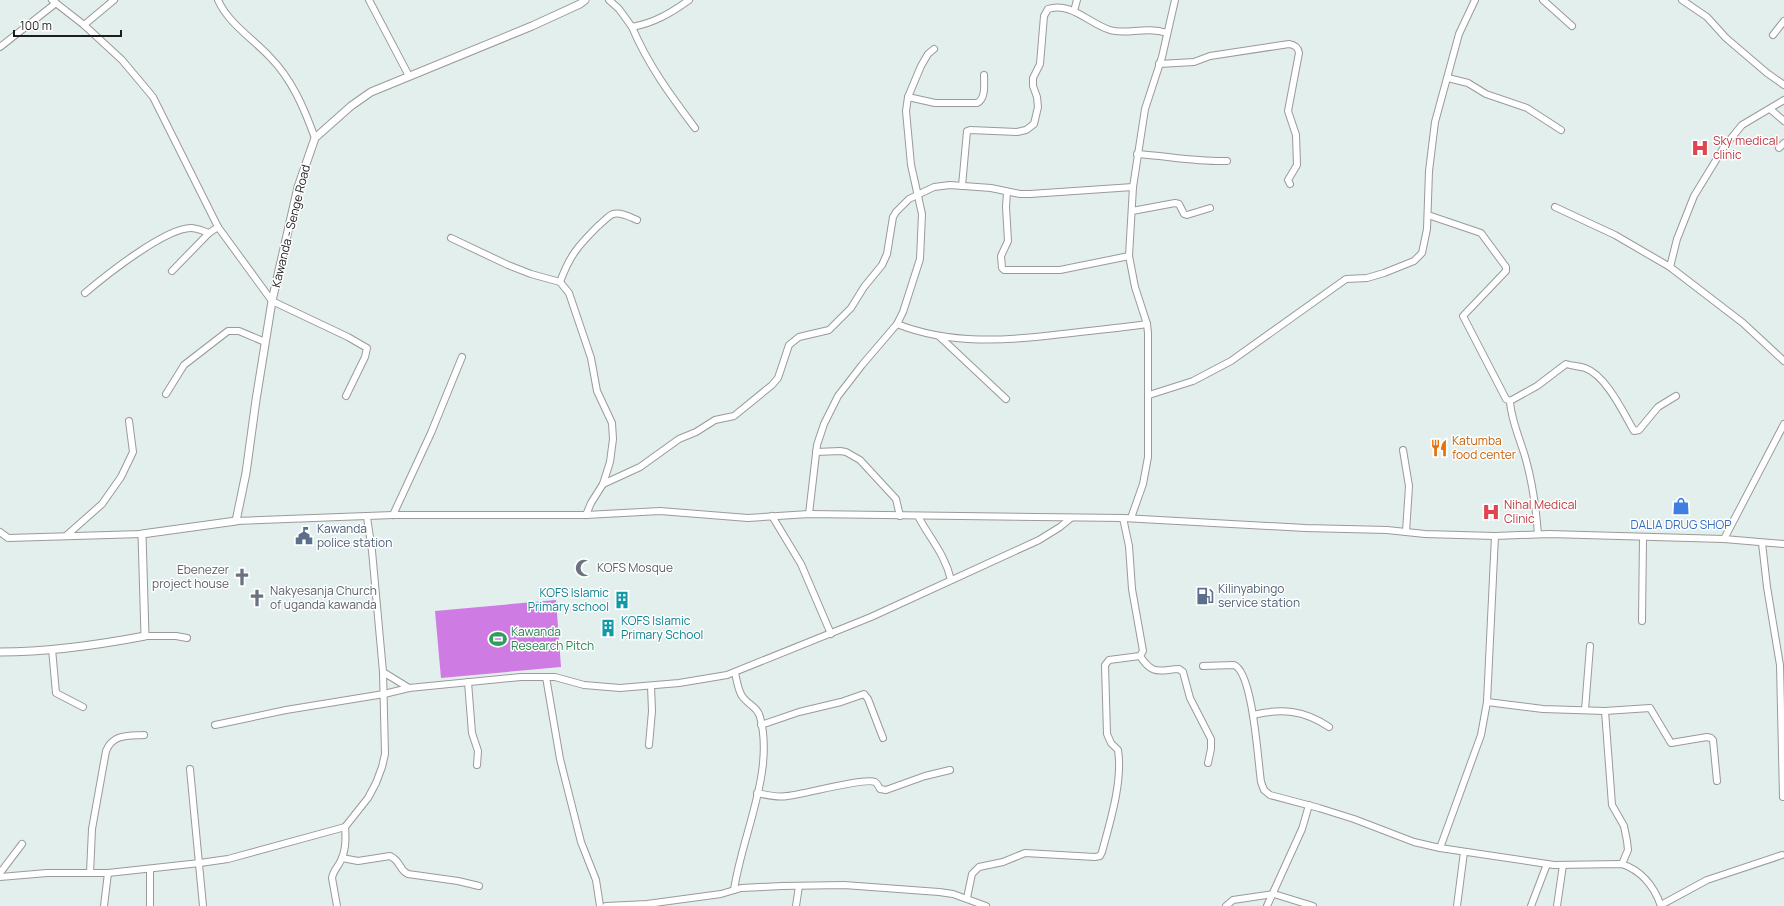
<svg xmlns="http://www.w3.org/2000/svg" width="1784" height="906" viewBox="0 0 1784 906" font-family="Manrope,sans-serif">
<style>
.pitch{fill:#ce7be3}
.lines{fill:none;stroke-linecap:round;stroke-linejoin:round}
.minor-casing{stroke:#9a9a9a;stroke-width:8}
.tertiary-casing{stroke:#9a9a9a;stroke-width:9}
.minor{stroke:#fff;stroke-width:6}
.tertiary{stroke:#fff;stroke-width:7}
.labels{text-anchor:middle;stroke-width:3;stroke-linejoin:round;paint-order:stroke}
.health-label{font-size:12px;fill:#be3a42;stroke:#fff;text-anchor:start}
.street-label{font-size:12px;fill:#1d1d1d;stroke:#fff}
.food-label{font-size:12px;fill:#c56008;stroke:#fff;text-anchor:start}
.shop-label{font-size:12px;fill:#366cbe;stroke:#fff}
.service-label{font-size:12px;fill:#4e5e75;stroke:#fff;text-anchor:start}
.worship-label{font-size:12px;fill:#5b616d;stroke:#fff;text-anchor:start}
.culture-label{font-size:12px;fill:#0d838f;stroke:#fff;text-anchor:end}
.leisure-label{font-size:12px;fill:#27864d;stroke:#fff;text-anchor:start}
</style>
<rect width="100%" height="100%" fill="#e2efed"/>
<path class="pitch" d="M556,600L561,667L441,678L435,611Z"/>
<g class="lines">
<g class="minor-casing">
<g id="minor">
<path d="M52,0L84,25L122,60L153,97L218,227L272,301L348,337L367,348L365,357L346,396"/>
<path d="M218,0C228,23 252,38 269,56C292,79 304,108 315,138"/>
<path d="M369,0L409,76"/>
<path d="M609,0L619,9L632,27C654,23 671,13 689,0"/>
<path d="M1543,0L1572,26"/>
<path d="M1682,0L1707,17L1726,38L1767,73L1784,85"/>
<path d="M1074,11L1077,0"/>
<path d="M84,25L114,0"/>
<path d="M632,27C648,65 671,96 695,128"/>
<path d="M1773,35L1784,21"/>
<path d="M0,47L56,3"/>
<path d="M1159,64L1194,62L1210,56L1289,44C1295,45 1298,47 1299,53L1288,111L1296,135L1297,165L1288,180L1290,184"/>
<path d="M1448,78L1468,83L1486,94L1527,108L1561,130"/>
<path d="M908,97L935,103H977C986,99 984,84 984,75"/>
<path d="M1784,100L1742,125L1724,147L1694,196L1677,239L1670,267L1743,323L1784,361"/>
<path d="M1770,109L1784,121"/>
<path d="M1779,148L1784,143"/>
<path d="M1137,154C1167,156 1197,162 1227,161"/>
<path d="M962,186L967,131L970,130L1017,132L1026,130L1034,124L1038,107L1037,97L1033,86V78L1040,64L1044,16L1048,9C1072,2 1088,23 1110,30C1126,35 1146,26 1167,33"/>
<path d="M1007,192L1006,207L1008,241L1001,256L1002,268L1004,270H1060L1129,256"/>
<path d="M1555,207L1615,235L1670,267"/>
<path d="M1132,211L1175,203L1179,204L1184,214L1187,215L1210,208"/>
<path d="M1428,215L1481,233L1506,267V271L1463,316L1506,399L1510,401C1511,421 1521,441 1526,460C1533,485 1536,509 1538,534"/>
<path d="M451,238L508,265L531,274L560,282L569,293L591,358L597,391L612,423L613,439L610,462L603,484L591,503L586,515"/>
<path d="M172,271L209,233L218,227"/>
<path d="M560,282C570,255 578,246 598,226C602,223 608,216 613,214C621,212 630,217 637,220"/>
<path d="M85,293C105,276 165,228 191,228C197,228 203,231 209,233"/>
<path d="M897,324C950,345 1007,341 1062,334C1090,331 1119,328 1147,324"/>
<path d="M940,337L1006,399"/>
<path d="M166,394L184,365L228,331H239L265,342"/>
<path d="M1149,395L1193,381L1231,361L1346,279L1367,278L1384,273L1414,261L1422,253L1427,229L1429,171L1435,122L1459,34L1475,0"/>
<path d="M1510,401L1537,386L1566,364C1572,366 1579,366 1585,368C1606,375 1624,414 1634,431L1639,430L1658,407L1676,396"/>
<path d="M1403,450L1409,486L1406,532"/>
<path d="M816,452L840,451L846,452L860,460L896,499L900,516"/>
<path d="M603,484L640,467L679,439L696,432L715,420L734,416L772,385L778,378L789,345L799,337L829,330L851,308L864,287L882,265L887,254L893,217L896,212L909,199L934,187L950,185L991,188L1020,194H1030L1133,187"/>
<path d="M809,514L817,445L824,424L838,396L862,365L897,324L903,312L920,259L922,214L911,165L906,111L908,97L921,66L928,54L934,49"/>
<path d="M393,515L431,433L462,357"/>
<path d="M772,516L801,564L831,634"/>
<path d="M918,516C930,539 945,554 951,580"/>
<path d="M1131,518L1143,484L1148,457V333L1147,324L1135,287L1129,256L1133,187L1145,109L1162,57L1175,0"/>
<path d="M236,521L393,515H586L660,511L748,518L809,514L1123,518L1305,528L1387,530L1425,534L1495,536L1549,534L1724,539L1784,544"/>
<path d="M0,532L8,538L142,534"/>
<path d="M67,535L102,504L121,477L133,452L129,421"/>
<path d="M1724,539L1784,424"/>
<path d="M1762,543L1767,587L1780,665L1783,797"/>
<path d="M1642,621L1643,537"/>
<path d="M145,636H176L187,638"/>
<path d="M52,649L56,693L83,707"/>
<path d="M1140,656C1153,676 1159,670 1179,669L1183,672L1190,698L1211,739V749L1208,763"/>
<path d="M1203,666L1234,665C1253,672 1258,762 1261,782L1264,790L1270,795L1319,808L1354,819L1414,842L1440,848L1554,865L1622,864C1642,871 1654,886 1661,906"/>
<path d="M383,672L409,688"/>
<path d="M546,677L560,759L581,842L596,880L600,906"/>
<path d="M468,682L472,733L478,751L477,765"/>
<path d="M1487,702L1543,709L1605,711L1650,708L1671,743L1707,737L1711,738L1713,740L1717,781"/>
<path d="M1585,710L1590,646"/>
<path d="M1605,711L1612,805L1624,826L1627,841L1628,850L1622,864"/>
<path d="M1253,715C1281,708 1304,710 1329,727"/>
<path d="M215,725L286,710L384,694L409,688L521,677H555L584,685L620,688L679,683L727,675L871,617L1039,540L1060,527L1071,518"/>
<path d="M761,725L799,712L841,702L864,694L868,699L883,738"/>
<path d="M649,745L652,711L651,686"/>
<path d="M190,769L203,906"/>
<path d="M757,793C767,795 777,798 787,796C802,795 865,777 875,782C877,783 879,787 880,789L886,790L925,776L950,770"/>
<path d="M1440,848L1481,735L1487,702L1495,536"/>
<path d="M342,858L358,861L390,856C401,861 399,870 408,874L458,881L479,886"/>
<path d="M150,869V906"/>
<path d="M0,873L22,844"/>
<path d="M90,873L92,829L106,751C113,734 127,736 144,735"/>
<path d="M0,877L47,873H108L200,863L228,859L345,827L368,798L376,783L382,767L385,754L383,672L372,551L367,517"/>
<path d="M734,890C742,835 775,771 760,717C758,707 747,704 742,696C738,690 737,681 735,673"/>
<path d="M967,898L972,874L979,867L1003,862L1025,853L1095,857L1100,856L1102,852C1110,822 1123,781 1118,750L1111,743L1107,734L1105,665L1109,660L1140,656L1143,651L1132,589L1129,546L1123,518"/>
<path d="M1661,905L1707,880L1782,855"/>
<path d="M104,906L108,873"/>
<path d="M337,906L332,878C333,872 336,869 339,864C346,852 346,840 345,827"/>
<path d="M606,906L647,904L721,894L741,888L782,886L844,885L939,892L953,894L986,906"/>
<path d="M796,906L799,886"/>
<path d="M1226,906L1233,900L1274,894L1313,906"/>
<path d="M1267,906L1302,829L1309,805"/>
<path d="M1457,906L1464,852"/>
<path d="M1531,906L1547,864"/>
<path d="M1557,906L1563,865"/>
</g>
</g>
<g class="tertiary-casing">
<path id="tertiary" d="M0,652C48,652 98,645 145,636L142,534L236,521L246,473L256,400L272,301L298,187L315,138L351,106L371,92L532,26L580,4L585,0"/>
</g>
<use href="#minor" class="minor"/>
<use href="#tertiary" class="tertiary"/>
</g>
<defs>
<g id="hospital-bare" transform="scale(1.38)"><path d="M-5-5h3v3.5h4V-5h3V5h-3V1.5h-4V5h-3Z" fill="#e0444e" stroke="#fff" stroke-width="2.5" paint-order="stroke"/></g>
<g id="restaurant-bare" transform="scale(1.38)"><path d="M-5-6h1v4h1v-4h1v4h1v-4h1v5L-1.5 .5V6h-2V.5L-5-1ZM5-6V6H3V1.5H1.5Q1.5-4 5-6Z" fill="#e8710a" stroke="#fff" stroke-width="2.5" paint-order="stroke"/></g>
<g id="shop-bare" transform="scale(1.38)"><path d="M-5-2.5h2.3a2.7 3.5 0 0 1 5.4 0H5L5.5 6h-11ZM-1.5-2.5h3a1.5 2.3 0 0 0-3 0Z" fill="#3f7fe0" stroke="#fff" stroke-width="2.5" paint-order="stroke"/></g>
<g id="civic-bare" transform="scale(1.38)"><path d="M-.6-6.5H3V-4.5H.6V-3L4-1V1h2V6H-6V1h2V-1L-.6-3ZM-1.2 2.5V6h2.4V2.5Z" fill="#5c6f8a" stroke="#fff" stroke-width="2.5" paint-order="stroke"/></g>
<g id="mosque-bare" transform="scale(1.38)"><path d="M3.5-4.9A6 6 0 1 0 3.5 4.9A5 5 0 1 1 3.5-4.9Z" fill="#6b7280" stroke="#fff" stroke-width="2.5" paint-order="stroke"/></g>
<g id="church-bare" transform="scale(1.38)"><path d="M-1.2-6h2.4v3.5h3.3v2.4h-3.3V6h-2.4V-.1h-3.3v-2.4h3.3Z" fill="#6b7280" stroke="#fff" stroke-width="2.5" paint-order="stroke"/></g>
<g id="fuel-bare" transform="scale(1.38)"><path d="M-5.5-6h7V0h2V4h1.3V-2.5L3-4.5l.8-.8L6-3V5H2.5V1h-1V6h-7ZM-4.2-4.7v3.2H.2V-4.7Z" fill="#5c6f8a" stroke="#fff" stroke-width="2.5" paint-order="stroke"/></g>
<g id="building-bare" transform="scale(1.38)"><path d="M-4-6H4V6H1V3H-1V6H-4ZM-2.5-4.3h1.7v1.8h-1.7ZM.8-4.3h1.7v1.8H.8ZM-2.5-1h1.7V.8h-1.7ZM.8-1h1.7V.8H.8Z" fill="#0f9aa8" stroke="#fff" stroke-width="2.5" paint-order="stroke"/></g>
<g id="stadium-bare" transform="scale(1.38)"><path d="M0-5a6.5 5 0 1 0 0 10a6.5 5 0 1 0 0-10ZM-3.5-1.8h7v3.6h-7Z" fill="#2e9e5b" stroke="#fff" stroke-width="2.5" paint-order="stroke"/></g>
</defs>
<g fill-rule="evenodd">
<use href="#hospital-bare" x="1700" y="148"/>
<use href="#restaurant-bare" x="1439" y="448"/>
<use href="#shop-bare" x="1681" y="506"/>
<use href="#hospital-bare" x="1491" y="512"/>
<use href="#civic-bare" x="304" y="536"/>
<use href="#mosque-bare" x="584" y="568"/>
<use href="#church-bare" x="242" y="577"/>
<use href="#fuel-bare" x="1205" y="596"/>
<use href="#church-bare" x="257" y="598"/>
<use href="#building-bare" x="622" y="600"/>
<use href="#building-bare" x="608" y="628"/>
<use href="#stadium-bare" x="498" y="639"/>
</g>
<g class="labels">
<g class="health-label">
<text x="1713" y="145">Sky medical<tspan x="1713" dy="14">clinic</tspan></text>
<text x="1504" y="509">Nihal Medical<tspan x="1504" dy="14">Clinic</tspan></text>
</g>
<g class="street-label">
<text transform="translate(291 226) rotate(-76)" y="4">Kawanda - Senge Road</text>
</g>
<g class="food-label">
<text x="1452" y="445">Katumba<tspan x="1452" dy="14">food center</tspan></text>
</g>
<g class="shop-label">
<text x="1681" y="529">DALIA DRUG SHOP</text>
</g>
<g class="service-label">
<text x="317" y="533">Kawanda<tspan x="317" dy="14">police station</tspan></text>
<text x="1218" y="593">Kilinyabingo<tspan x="1218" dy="14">service station</tspan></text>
</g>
<g class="worship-label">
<text x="597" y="572">KOFS Mosque</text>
<text x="229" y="574" text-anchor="end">Ebenezer<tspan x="229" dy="14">project house</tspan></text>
<text x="270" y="595">Nakyesanja Church<tspan x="270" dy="14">of uganda kawanda</tspan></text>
</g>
<g class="culture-label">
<text x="609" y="597">KOFS Islamic<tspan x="609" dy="14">Primary school</tspan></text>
<text x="621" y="625" text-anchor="start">KOFS Islamic<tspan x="621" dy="14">Primary School</tspan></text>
</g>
<g class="leisure-label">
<text x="511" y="636">Kawanda<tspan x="511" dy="14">Research Pitch</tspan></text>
</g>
</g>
<path d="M14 30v6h107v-6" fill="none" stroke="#1d1d1d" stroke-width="2"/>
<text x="20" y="30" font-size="12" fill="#1d1d1d" stroke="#ffffff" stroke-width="3" paint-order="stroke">100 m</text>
</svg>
